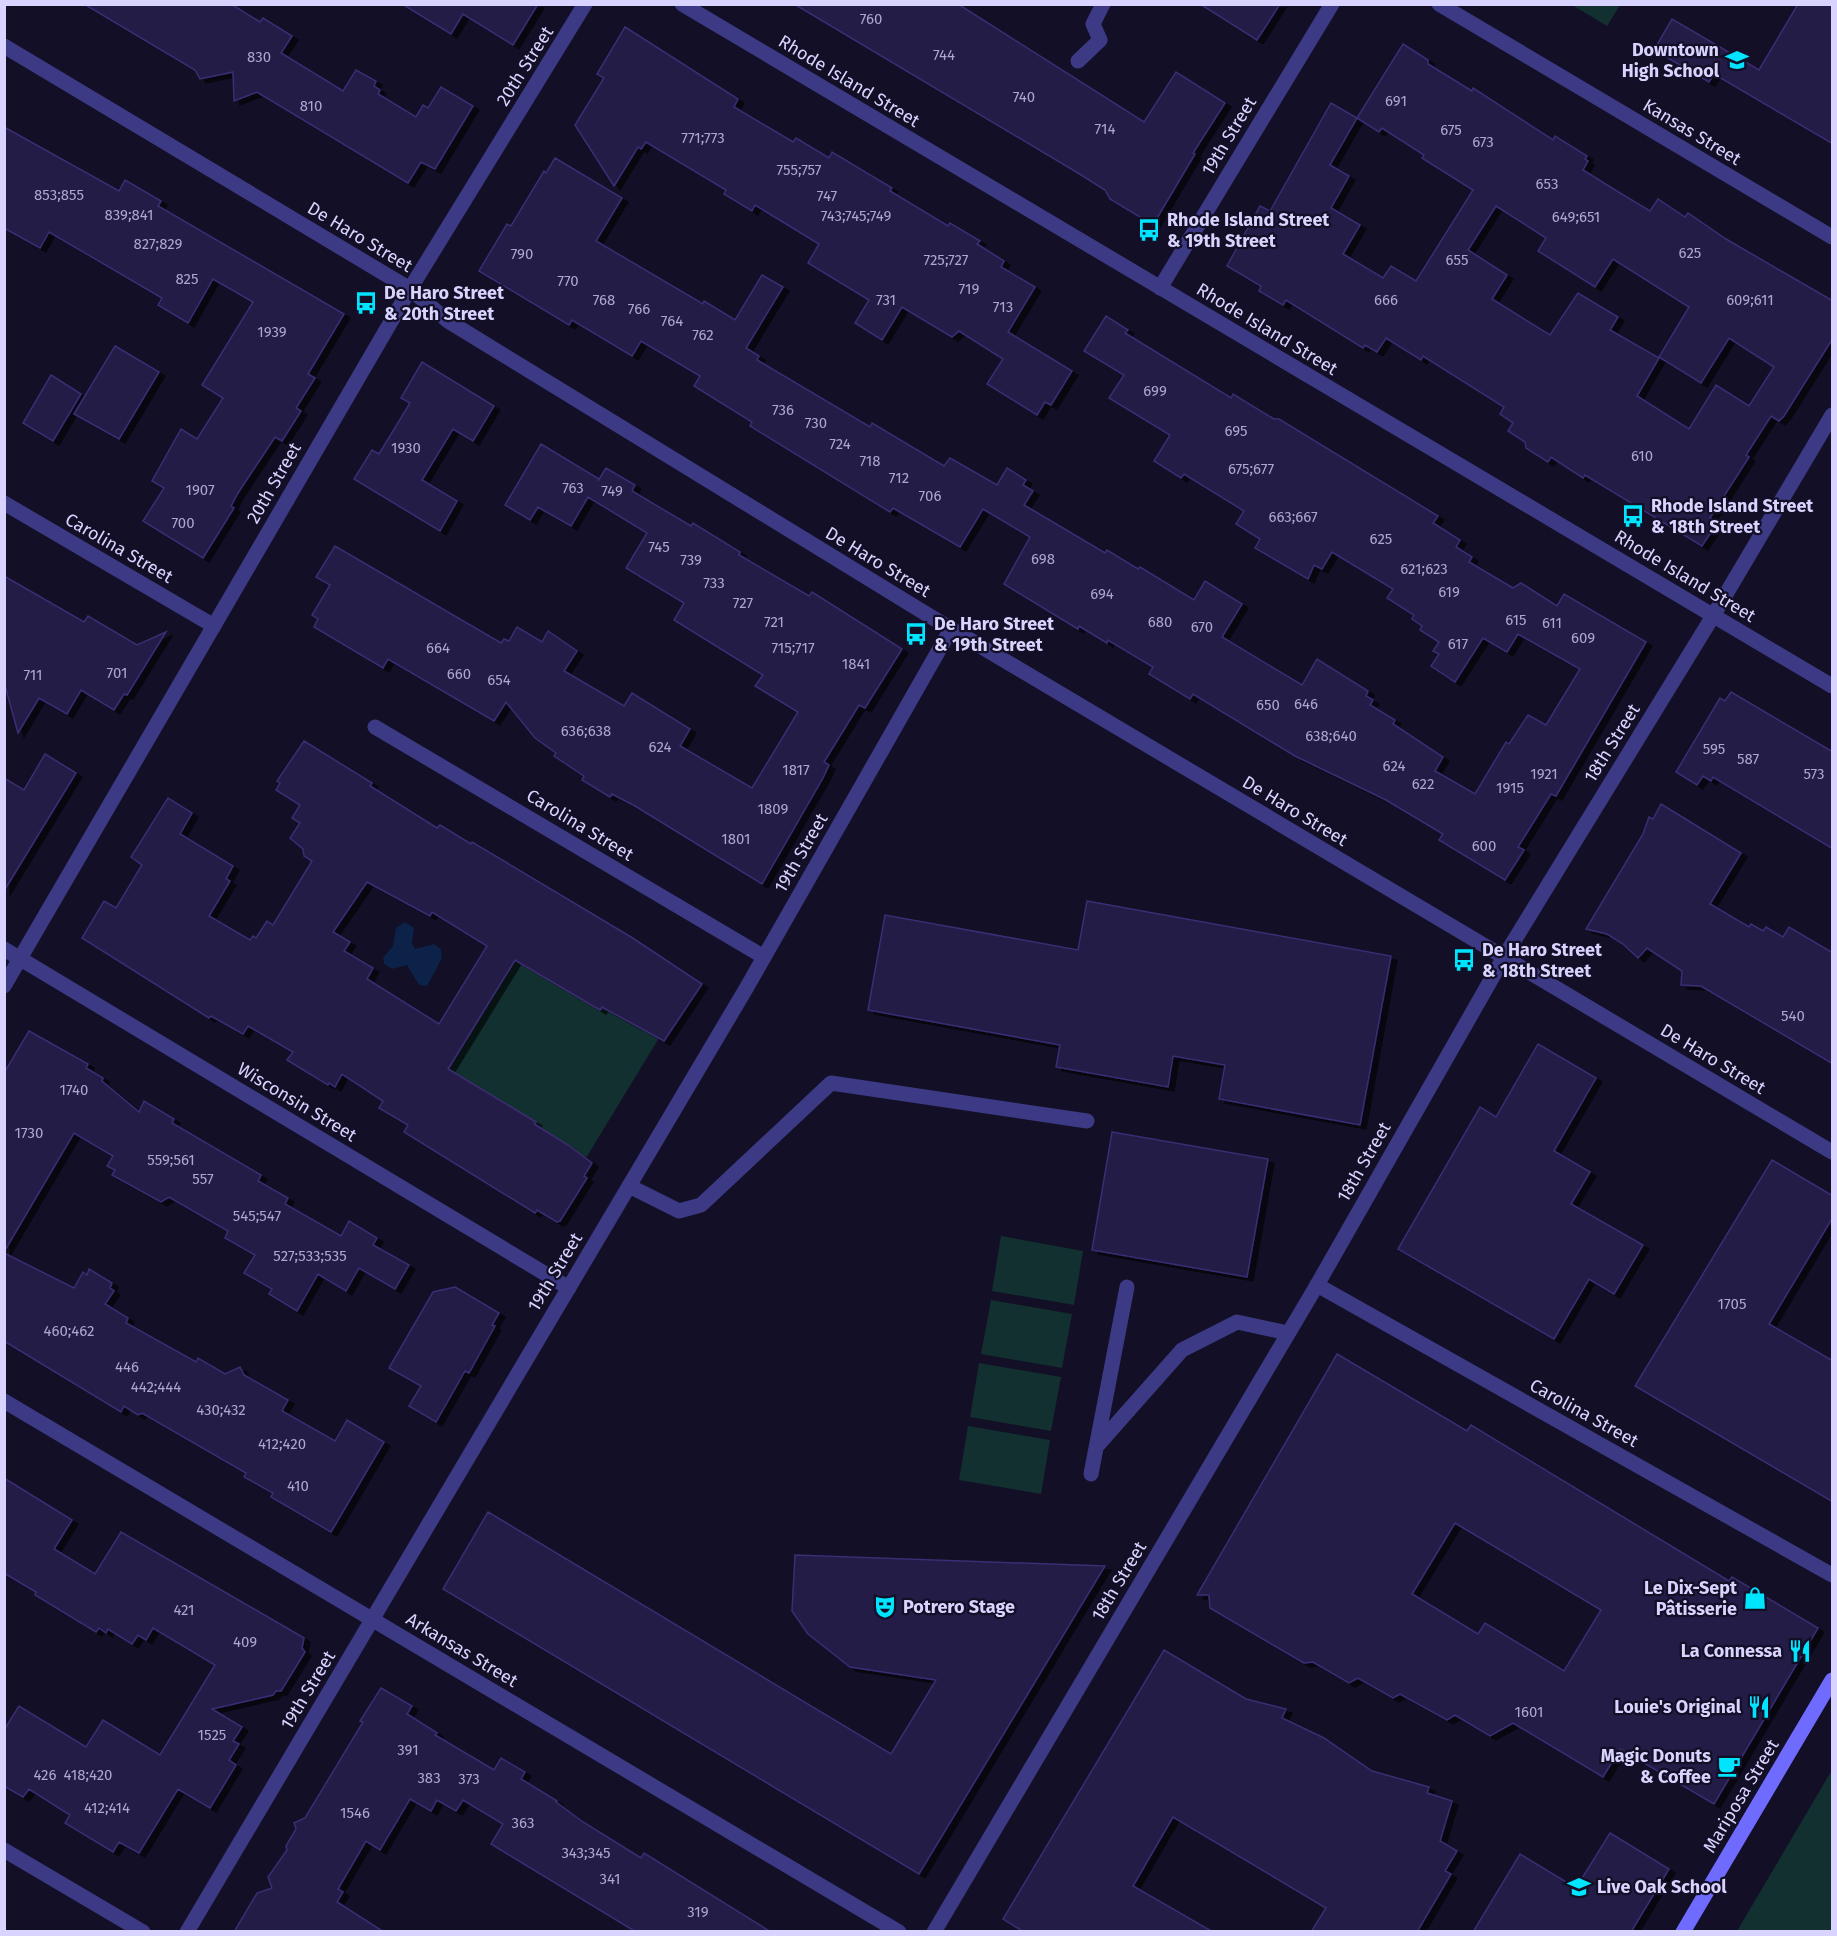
<svg xmlns="http://www.w3.org/2000/svg" width="1837" height="1936" viewBox="0 0 1837 1936" font-family="'Fira Sans',sans-serif">
<style>
.green{fill:#12302f}
.water{fill:#0c2248}
.building{fill:#241b47;stroke:#3b2d73;stroke-width:1.5;fill-rule:evenodd;filter:url(#shadow)}
.lines{fill:none;stroke-linecap:round;stroke-linejoin:round}
.lane{stroke:#3d3a85;stroke-width:15}
.street{stroke:#3d3a85;stroke-width:15}
.secondary{stroke:#6f6bff;stroke-width:15}
.labels{text-anchor:middle;stroke-width:4.5;stroke-linejoin:round;paint-order:stroke}
.number-label{font-size:15px;fill:#aca6d1}
.poi-label{font-size:18px;font-weight:bold;fill:#d9d4ff;stroke:#130f26;text-anchor:start}
.street-label{font-size:18px;fill:#d9d4ff;stroke:#130f26}
</style>
<defs>
<filter id="shadow"><feDropShadow dx="6" dy="4" stdDeviation="0" flood-color="#0009"/></filter>
</defs>
<rect width="100%" height="100%" fill="#130f26"/>
<g class="green">
<path d="M1572,5H1620L1607,26Z"/>
<path d="M510,957L600,1010L604,1003L626,1018L625,1021L659,1038L586,1158L556,1137L554,1140L532,1127L535,1122L444,1067Z"/>
<path d="M1001,1236L1083,1251L1074,1305L992,1291Z"/>
<path d="M991,1300L1072,1314L1062,1368L981,1354Z"/>
<path d="M979,1363L1061,1377L1051,1431L970,1417Z"/>
<path d="M968,1426L1050,1440L1041,1494L959,1480Z"/>
<path d="M1832,1770V1931H1737Z"/>
</g>
<path class="water" d="M405,922L414,928L412,943L415,949L434,944L441,949L442,958L427,986L419,985L407,965L392,969L384,964L383,958L393,946L396,928Z"/>
<g class="building">
<path d="M84,4H231L260,22L263,18L292,36L281,53L343,91L356,70L376,81L374,86L380,90L378,94L416,117L423,105L428,108L441,87L473,106L435,169L421,162L408,183L257,92L234,101L233,72L200,79L195,70Z"/>
<path d="M402,4H538L513,45L463,14L451,34Z"/>
<path d="M794,4H958L1144,122L1176,72L1225,103L1193,153L1195,154L1153,225L1110,199L1105,190L1078,173Z"/>
<path d="M1200,4H1280L1257,40Z"/>
<path d="M1798,4H1833V144L1714,74L1709,82L1654,50L1672,19L1759,70Z"/>
<path d="M625,27L738,99L734,107L793,142L796,138L829,158L832,152L892,188L890,191L948,226L950,223L980,241L977,244L1004,261L1001,267L1035,287L1008,332L1072,371L1051,405L1045,402L1037,415L987,384L1003,359L959,331L952,337L902,307L882,340L855,323L869,300L808,263L819,244L755,205L752,211L724,194L726,190L646,142L641,149L638,147L614,186L575,125L604,78L597,74Z"/>
<path d="M1403,44L1428,60V64L1472,91L1473,88L1553,140L1555,136L1587,156L1585,159L1588,161L1583,170L1620,193L1650,211L1658,199L1685,217L1688,213L1726,239L1833,301V338L1784,416L1779,421L1771,416L1746,455L1749,457L1710,518L1717,523L1702,546L1585,475L1583,478L1551,457L1548,462L1526,448L1525,442L1508,431L1513,423L1500,414L1504,407L1423,356L1421,360L1386,338L1377,352L1365,345L1363,348L1286,300L1283,305L1259,291L1261,286L1227,266L1260,206L1270,211L1331,103L1357,118L1330,165L1349,176L1331,208L1360,225L1343,254L1383,278L1391,266L1416,281L1473,190L1422,158L1424,155L1382,128L1379,132L1357,118ZM1496,206L1546,238L1538,251L1595,287L1613,259L1689,307L1659,357L1701,383L1729,338L1774,367L1749,406L1716,385L1689,429L1637,396L1659,358L1610,330L1618,317L1578,293L1550,335L1492,299L1507,275L1468,250Z"/>
<path d="M4,127L119,191L125,180L161,201L158,206L344,314L308,374L315,378L296,408L301,411L282,441L275,437L238,493L231,506L234,508L203,558L143,521L164,488L152,481L181,429L197,439L223,398L202,385L253,302L213,279L188,323L158,305L162,298L49,232L40,248L4,228Z"/>
<path d="M555,158L622,198L596,241L703,304L704,301L735,320L762,275L783,287L746,348L759,356L757,360L870,427L872,423L944,466L950,458L997,485L1007,468L1026,480L1023,485L1033,491L1024,505L1105,553L1107,550L1138,569L1140,567L1194,600L1205,581L1242,604L1222,637L1302,685L1317,659L1368,691L1366,696L1373,700L1370,705L1395,720L1393,724L1443,757L1435,771L1475,794L1506,742L1509,744L1528,715L1546,725L1580,669L1518,634L1507,652L1483,638L1455,682L1431,666L1439,654L1433,651L1439,642L1420,630L1422,626L1412,619L1414,615L1387,598L1393,589L1332,552L1322,569L1314,565L1308,579L1255,548L1260,539L1236,524L1244,511L1184,474L1181,478L1154,461L1170,435L1109,398L1124,375L1084,351L1106,316L1128,330L1125,333L1231,398L1233,394L1274,419H1279L1438,516L1433,523L1460,540L1456,547L1472,557L1469,562L1513,588L1521,583L1557,606L1564,594L1646,642L1556,796L1551,794L1518,847L1524,850L1505,880L1439,840L1443,834L1386,800L1295,756L1193,694L1190,699L1149,674L1153,667L1108,640L1107,643L1079,626L1078,629L1004,584L1030,537L983,509L960,547L893,508L890,512L750,426L752,422L694,386L700,376L641,341L632,356L572,320L569,325L479,271L507,224L511,226L544,171L546,173Z"/>
<path d="M115,346L159,372L119,439L74,414Z"/>
<path d="M422,362L494,406L473,441L453,429L422,480L457,501L440,531L354,479L372,450L379,454L410,403L401,398Z"/>
<path d="M51,375L81,394L53,441L23,423Z"/>
<path d="M541,444L599,479L598,481L606,468L635,485L632,491L691,526L693,523L740,552L739,555L809,596L812,592L902,649L865,708L859,705L824,762L829,765L823,778L762,884L635,806L612,794L610,797L582,780L584,776L554,756L556,753L535,738L506,702L494,721L388,659L383,668L314,627L318,619L312,615L330,585L316,577L335,546L501,643L504,639L509,641L517,627L542,642L548,631L577,651L564,671L624,706L632,693L690,729L680,746L752,788L798,712L755,686L763,675L674,620L684,603L626,568L647,533L588,497L571,526L538,507L530,520L505,505Z"/>
<path d="M4,576L84,622L88,616L137,645L166,632L127,695L124,694L114,710L81,690L67,714L39,698L18,733L4,682Z"/>
<path d="M1731,692L1833,752V849L1713,777L1711,781L1703,776L1697,785L1676,772L1720,698L1725,701Z"/>
<path d="M304,741L372,783L370,786L437,828L440,825L471,844L472,842L631,937L702,984L664,1041L602,1007L600,1010L515,960L448,1069L536,1122L534,1124L568,1145L592,1163L584,1176L587,1178L560,1221L557,1222L537,1210L535,1213L404,1132L408,1125L379,1108L383,1101L342,1074L335,1087L329,1083L328,1085L287,1060L293,1052L248,1026L243,1034L211,1016L209,1018L82,938L104,901L116,908L142,865L131,857L168,798L192,813L180,834L233,866L226,879L230,881L209,916L250,940L253,936L256,938L267,921L273,925L312,861L304,856L303,849L290,838L300,823L292,818L300,805L276,790L280,783L277,781ZM367,882L430,916L432,912L487,946L439,1024L367,979L373,968L344,951L350,942L333,932Z"/>
<path d="M45,754L76,773L4,891V778L24,790Z"/>
<path d="M1661,804L1741,853L1710,904L1749,927L1751,924L1763,931L1766,927L1783,937L1789,927L1833,953V1064L1701,986L1681,985L1682,971L1647,948L1638,958L1623,944L1607,934L1586,929L1643,834L1649,817L1653,819Z"/>
<path d="M1087,901L1391,956L1360,1125L1219,1099L1225,1065L1173,1056L1168,1087L1056,1067L1060,1045L868,1010L885,915L1078,950Z"/>
<path d="M29,1031L88,1064L86,1068L103,1078L102,1081L139,1112L144,1101L174,1119L172,1123L261,1175L258,1181L288,1198L285,1204L341,1236L349,1221L377,1238L373,1245L409,1265L395,1289L359,1268L346,1291L318,1274L297,1311L269,1294L272,1289L244,1273L255,1255L225,1238L228,1231L169,1197L161,1202L112,1175L115,1170L107,1166L113,1156L74,1133L4,1252V1073Z"/>
<path d="M1538,1044L1596,1078L1554,1151L1590,1172L1571,1204L1643,1245L1614,1294L1589,1279L1554,1339L1398,1249L1480,1107L1496,1117Z"/>
<path d="M1112,1132L1268,1159L1247,1277L1092,1250Z"/>
<path d="M1772,1160L1833,1196V1217L1769,1324L1833,1361V1502L1635,1386Z"/>
<path d="M4,1253L74,1288L83,1272L87,1275L89,1269L112,1283L110,1288L114,1291L105,1304L128,1318L126,1323L196,1362L198,1358L225,1374L240,1367L244,1375L288,1400L282,1411L335,1441L347,1420L384,1442L331,1532L271,1497L273,1493L244,1477L246,1473L142,1413L138,1415L124,1406L121,1412L4,1341Z"/>
<path d="M455,1287L499,1313L492,1325L495,1326L469,1373L465,1371L436,1422L409,1406L421,1386L389,1368L433,1292Z"/>
<path d="M1337,1354L1467,1431L1471,1425L1729,1581L1732,1577L1818,1628L1714,1804L1620,1749L1603,1777L1513,1723L1490,1736L1455,1715L1447,1720L1400,1694L1393,1698L1358,1678L1349,1683L1313,1662L1304,1663L1210,1608L1209,1595H1197ZM1455,1523L1601,1610L1564,1671L1485,1623L1478,1634L1412,1594Z"/>
<path d="M4,1478L72,1520L54,1549L95,1574L121,1532L304,1638L302,1648L305,1652L281,1691H276L273,1695L212,1709L242,1727L233,1741L239,1744L229,1760L236,1765L210,1808L178,1789L139,1853L119,1842L113,1852L65,1823L70,1815L29,1789L23,1797L4,1786V1730L19,1706L86,1747L103,1720L160,1755L215,1665L153,1628L146,1640L138,1635L132,1644L108,1629L106,1633L99,1628L96,1632L35,1595L36,1592L4,1573Z"/>
<path d="M488,1512L891,1754L936,1680L850,1667L808,1634L792,1611L795,1555L1105,1566L919,1874L443,1589Z"/>
<path d="M1164,1650L1246,1699L1286,1709L1282,1718L1324,1738L1372,1771L1429,1787L1427,1793L1452,1801L1440,1841L1457,1851L1445,1871L1451,1874L1417,1932H1311L1326,1908L1173,1817L1133,1886L1213,1932H1024L1003,1919Z"/>
<path d="M381,1688L412,1706L407,1714L437,1733L435,1735L494,1770L501,1758L525,1772L521,1779L557,1801L556,1802L583,1822L641,1858L644,1853L771,1932H636L491,1844L503,1824L463,1800L456,1811L437,1800L431,1811L410,1799L380,1850L366,1841L338,1889L343,1892L337,1902L384,1932H234L257,1893L272,1888L268,1877L287,1850L286,1846L296,1829L294,1823L305,1818L363,1722L360,1721Z"/>
<path d="M1610,1833L1669,1869L1631,1932H1473L1520,1854L1576,1888Z"/>
</g>
<g class="lines">
<g class="lane">
<path d="M1078,61L1100,40L1093,24L1103,4"/>
<path d="M629,1186L679,1211L701,1205L831,1083L1087,1121"/>
<path d="M1097,1446L1182,1350L1237,1322L1288,1333"/>
<path d="M1091,1474L1127,1287"/>
</g>
<g class="street">
<path d="M682,4L1832,686"/>
<path d="M1439,4L1832,237"/>
<path d="M4,46L410,289L448,321L928,615L1832,1152"/>
<path d="M1160,288L1332,4"/>
<path d="M4,503L214,626"/>
<path d="M375,727L764,957"/>
<path d="M4,949L569,1288"/>
<path d="M4,986L410,289L585,4"/>
<path d="M1317,1285L1832,1575"/>
<path d="M4,1401L899,1932"/>
<path d="M4,1850L143,1932"/>
<path d="M187,1932L747,987L951,629"/>
<path d="M934,1932L1317,1285L1504,957L1713,616L1832,415"/>
</g>
<path class="secondary" d="M1683,1932L1832,1680"/>
</g>
<defs>
<g id="school-bare" transform="scale(1.8)"><path d="M0-5L7-2L0 1L-7-2ZM-4 1L0 2.5L4 1V4Q0 6-4 4Z" fill="#00e5ff" stroke="#130f26" stroke-width="2.5" paint-order="stroke"/></g>
<g id="bus-bare" transform="scale(1.8)"><path d="M-5-6H5V4H4V6H2V4H-2V6H-4V4H-5ZM-3.5-4V0h7V-4ZM-3.5 1.2v1.5H-2V1.2ZM2 1.2v1.5H3.5V1.2Z" fill="#00e5ff" stroke="#130f26" stroke-width="2.5" paint-order="stroke"/></g>
<g id="shop-bare" transform="scale(1.8)"><path d="M-5-2.5h2.3a2.7 3.5 0 0 1 5.4 0H5L5.5 6h-11ZM-1.5-2.5h3a1.5 2.3 0 0 0-3 0Z" fill="#00e5ff" stroke="#130f26" stroke-width="2.5" paint-order="stroke"/></g>
<g id="theatre-bare" transform="scale(1.8)"><path d="M-5-5.5Q0-4 5-5.5V0Q5 5 0 6Q-5 5-5 0ZM-3.3-2.5H-1v1.5H-3.3ZM1-2.5H3.3v1.5H1ZM-2.8 1Q0 5.5 2.8 1Z" fill="#00e5ff" stroke="#130f26" stroke-width="2.5" paint-order="stroke"/></g>
<g id="restaurant-bare" transform="scale(1.8)"><path d="M-5-6h1v4h1v-4h1v4h1v-4h1v5L-1.5 .5V6h-2V.5L-5-1ZM5-6V6H3V1.5H1.5Q1.5-4 5-6Z" fill="#00e5ff" stroke="#130f26" stroke-width="2.5" paint-order="stroke"/></g>
<g id="cafe-bare" transform="scale(1.8)"><path d="M-5.5-4.5H6V0H3Q3 3.5 0 3.5H-2.5Q-5.5 3.5-5.5 0ZM3-3.2v2h1.7v-2ZM-6 4.5H4V6H-6Z" fill="#00e5ff" stroke="#130f26" stroke-width="2.5" paint-order="stroke"/></g>
</defs>
<g fill-rule="evenodd">
<use href="#school-bare" x="1737" y="60"/>
<use href="#bus-bare" x="1149" y="230"/>
<use href="#bus-bare" x="366" y="303"/>
<use href="#bus-bare" x="1633" y="516"/>
<use href="#bus-bare" x="916" y="634"/>
<use href="#bus-bare" x="1464" y="960"/>
<use href="#shop-bare" x="1755" y="1598"/>
<use href="#theatre-bare" x="885" y="1607"/>
<use href="#restaurant-bare" x="1800" y="1651"/>
<use href="#restaurant-bare" x="1759" y="1707"/>
<use href="#cafe-bare" x="1729" y="1766"/>
<use href="#school-bare" x="1579" y="1887"/>
</g>
<g class="labels">
<g class="number-label">
<text x="871" y="24">760</text>
<text x="944" y="60">744</text>
<text x="259" y="62">830</text>
<text x="1024" y="102">740</text>
<text x="1396" y="106">691</text>
<text x="311" y="111">810</text>
<text x="1105" y="134">714</text>
<text x="1451" y="135">675</text>
<text x="703" y="143">771;773</text>
<text x="1483" y="147">673</text>
<text x="799" y="175">755;757</text>
<text x="1547" y="189">653</text>
<text x="59" y="200">853;855</text>
<text x="827" y="201">747</text>
<text x="129" y="220">839;841</text>
<text x="856" y="221">743;745;749</text>
<text x="1576" y="222">649;651</text>
<text x="158" y="249">827;829</text>
<text x="1690" y="258">625</text>
<text x="522" y="259">790</text>
<text x="946" y="265">725;727</text>
<text x="1457" y="265">655</text>
<text x="187" y="284">825</text>
<text x="568" y="286">770</text>
<text x="969" y="294">719</text>
<text x="604" y="305">768</text>
<text x="886" y="305">731</text>
<text x="1386" y="305">666</text>
<text x="1750" y="305">609;611</text>
<text x="1003" y="312">713</text>
<text x="639" y="314">766</text>
<text x="672" y="326">764</text>
<text x="272" y="337">1939</text>
<text x="703" y="340">762</text>
<text x="1155" y="396">699</text>
<text x="783" y="415">736</text>
<text x="816" y="428">730</text>
<text x="1236" y="436">695</text>
<text x="840" y="449">724</text>
<text x="406" y="453">1930</text>
<text x="1642" y="461">610</text>
<text x="870" y="466">718</text>
<text x="1251" y="474">675;677</text>
<text x="899" y="483">712</text>
<text x="573" y="493">763</text>
<text x="200" y="495">1907</text>
<text x="612" y="496">749</text>
<text x="930" y="501">706</text>
<text x="1293" y="522">663;667</text>
<text x="183" y="528">700</text>
<text x="1381" y="544">625</text>
<text x="659" y="552">745</text>
<text x="1043" y="564">698</text>
<text x="691" y="565">739</text>
<text x="1424" y="574">621;623</text>
<text x="714" y="588">733</text>
<text x="1449" y="597">619</text>
<text x="1102" y="599">694</text>
<text x="743" y="608">727</text>
<text x="1516" y="625">615</text>
<text x="774" y="627">721</text>
<text x="1160" y="627">680</text>
<text x="1552" y="628">611</text>
<text x="1202" y="632">670</text>
<text x="1583" y="643">609</text>
<text x="1458" y="649">617</text>
<text x="438" y="653">664</text>
<text x="793" y="653">715;717</text>
<text x="856" y="669">1841</text>
<text x="117" y="678">701</text>
<text x="459" y="679">660</text>
<text x="33" y="680">711</text>
<text x="499" y="685">654</text>
<text x="1306" y="709">646</text>
<text x="1268" y="710">650</text>
<text x="586" y="736">636;638</text>
<text x="1331" y="741">638;640</text>
<text x="660" y="752">624</text>
<text x="1714" y="754">595</text>
<text x="1748" y="764">587</text>
<text x="1394" y="771">624</text>
<text x="796" y="775">1817</text>
<text x="1544" y="779">1921</text>
<text x="1814" y="779">573</text>
<text x="1423" y="789">622</text>
<text x="1510" y="793">1915</text>
<text x="773" y="814">1809</text>
<text x="736" y="844">1801</text>
<text x="1484" y="851">600</text>
<text x="1793" y="1021">540</text>
<text x="74" y="1095">1740</text>
<text x="29" y="1138">1730</text>
<text x="171" y="1165">559;561</text>
<text x="203" y="1184">557</text>
<text x="257" y="1221">545;547</text>
<text x="310" y="1261">527;533;535</text>
<text x="1732" y="1309">1705</text>
<text x="69" y="1336">460;462</text>
<text x="127" y="1372">446</text>
<text x="156" y="1392">442;444</text>
<text x="221" y="1415">430;432</text>
<text x="282" y="1449">412;420</text>
<text x="298" y="1491">410</text>
<text x="184" y="1615">421</text>
<text x="245" y="1647">409</text>
<text x="1529" y="1717">1601</text>
<text x="212" y="1740">1525</text>
<text x="408" y="1755">391</text>
<text x="45" y="1780">426</text>
<text x="88" y="1780">418;420</text>
<text x="429" y="1783">383</text>
<text x="469" y="1784">373</text>
<text x="107" y="1813">412;414</text>
<text x="355" y="1818">1546</text>
<text x="523" y="1828">363</text>
<text x="586" y="1858">343;345</text>
<text x="610" y="1884">341</text>
<text x="698" y="1917">319</text>
</g>
<g class="poi-label">
<text x="1719" y="56" text-anchor="end">Downtown<tspan x="1719" dy="21">High School</tspan></text>
<text x="1167" y="226">Rhode Island Street<tspan x="1167" dy="21">&amp; 19th Street</tspan></text>
<text x="384" y="299">De Haro Street<tspan x="384" dy="21">&amp; 20th Street</tspan></text>
<text x="1651" y="512">Rhode Island Street<tspan x="1651" dy="21">&amp; 18th Street</tspan></text>
<text x="934" y="630">De Haro Street<tspan x="934" dy="21">&amp; 19th Street</tspan></text>
<text x="1482" y="956">De Haro Street<tspan x="1482" dy="21">&amp; 18th Street</tspan></text>
<text x="1737" y="1594" text-anchor="end">Le Dix-Sept<tspan x="1737" dy="21">Pâtisserie</tspan></text>
<text x="903" y="1613">Potrero Stage</text>
<text x="1782" y="1657" text-anchor="end">La Connessa</text>
<text x="1741" y="1713" text-anchor="end">Louie's Original</text>
<text x="1711" y="1762" text-anchor="end">Magic Donuts<tspan x="1711" dy="21">&amp; Coffee</tspan></text>
<text x="1597" y="1893">Live Oak School</text>
</g>
<g class="street-label">
<text transform="translate(525 66) rotate(-58)" y="6">20th Street</text>
<text transform="translate(849 81) rotate(31)" y="6">Rhode Island Street</text>
<text transform="translate(1692 132) rotate(31)" y="6">Kansas Street</text>
<text transform="translate(1229 136) rotate(-59)" y="6">19th Street</text>
<text transform="translate(360 237) rotate(31)" y="6">De Haro Street</text>
<text transform="translate(1267 329) rotate(31)" y="6">Rhode Island Street</text>
<text transform="translate(274 483) rotate(-60)" y="6">20th Street</text>
<text transform="translate(119 548) rotate(30)" y="6">Carolina Street</text>
<text transform="translate(878 562) rotate(31)" y="6">De Haro Street</text>
<text transform="translate(1685 576) rotate(31)" y="6">Rhode Island Street</text>
<text transform="translate(1612 743) rotate(-58)" y="6">18th Street</text>
<text transform="translate(1295 811) rotate(31)" y="6">De Haro Street</text>
<text transform="translate(580 825) rotate(31)" y="6">Carolina Street</text>
<text transform="translate(801 853) rotate(-60)" y="6">19th Street</text>
<text transform="translate(1713 1059) rotate(31)" y="6">De Haro Street</text>
<text transform="translate(297 1102) rotate(31)" y="6">Wisconsin Street</text>
<text transform="translate(1364 1162) rotate(-60)" y="6">18th Street</text>
<text transform="translate(555 1272) rotate(-59)" y="6">19th Street</text>
<text transform="translate(1584 1413) rotate(29)" y="6">Carolina Street</text>
<text transform="translate(1119 1581) rotate(-59)" y="6">18th Street</text>
<text transform="translate(462 1650) rotate(31)" y="6">Arkansas Street</text>
<text transform="translate(308 1690) rotate(-59)" y="6">19th Street</text>
<text transform="translate(1741 1796) rotate(-59)" y="6">Mariposa Street</text>
</g>
</g>
<rect width="1837" height="1936" fill="none" stroke="#d9d4ff" stroke-width="12"/>
</svg>
